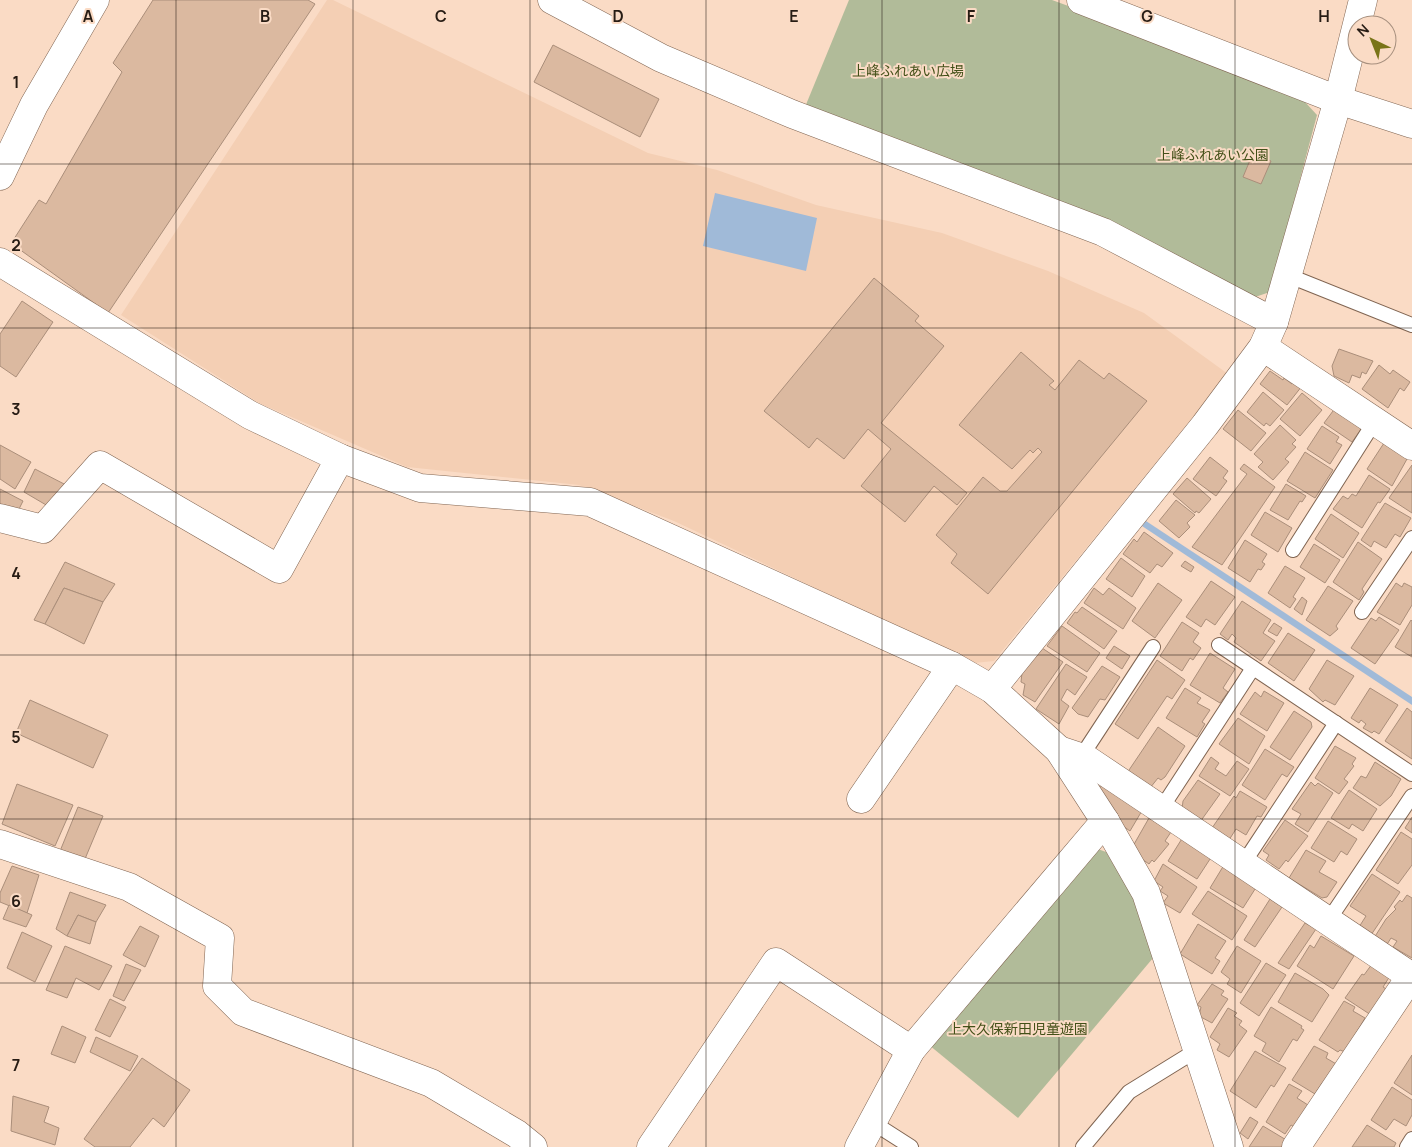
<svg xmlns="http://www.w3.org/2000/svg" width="1412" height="1147" viewBox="0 0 1412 1147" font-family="Manrope,'Noto Sans JP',sans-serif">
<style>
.built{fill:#f4cfb4}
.green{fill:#b1bb99}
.water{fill:#a0bad8}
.building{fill:#dbb9a0;stroke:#aa8e7a}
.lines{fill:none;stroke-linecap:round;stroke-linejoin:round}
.service-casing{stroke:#806552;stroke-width:16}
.minor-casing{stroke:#806552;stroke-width:29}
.secondary-casing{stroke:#806552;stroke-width:29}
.service{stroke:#fff;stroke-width:14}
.minor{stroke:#fff;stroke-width:28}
.secondary{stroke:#fff;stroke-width:28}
.grid{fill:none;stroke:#271c14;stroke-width:1;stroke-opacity:0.55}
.labels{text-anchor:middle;stroke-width:4;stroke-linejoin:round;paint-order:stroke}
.park-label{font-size:14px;fill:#435018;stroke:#fadbc5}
.grid-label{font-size:16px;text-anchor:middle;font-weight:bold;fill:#271c14;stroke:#fadbc5;stroke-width:4;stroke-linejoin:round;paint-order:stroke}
</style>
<rect width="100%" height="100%" fill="#fadbc5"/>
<path class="built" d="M327,0H333L648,153L717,170L816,205L942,233L1048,271L1144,313L1228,374L994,661L974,663L674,521L579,485L407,467L259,403L121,315Z"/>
<g class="green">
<path d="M849,0H1052L1292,88L1317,115L1270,292L1252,298L805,107Z"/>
<path d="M1095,848L1106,852L1133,897L1153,958L1018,1118L929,1045Z"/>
</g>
<g class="water">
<path d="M715,193L817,218L806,271L703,246Z"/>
<path d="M1146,521L1412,697V705L1142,526Z"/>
</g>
<g class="building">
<path d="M153,0H308L315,4L108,313L19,249L12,242L39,200L46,204L122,72L113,63Z"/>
<path d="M553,45L659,99L640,137L534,82Z"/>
<path d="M1253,153L1271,161L1261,184L1243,177Z"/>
<path d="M874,278L919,316L915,321L944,346L881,423L967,493L957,505L934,486L905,522L861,486L891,449L868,429L844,459L817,438L809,448L764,411Z"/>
<path d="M22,301L53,322L16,377L0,366V334Z"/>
<path d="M1339,349L1373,361L1366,374L1362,372L1360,378L1352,375L1349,383L1334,376L1332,366Z"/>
<path d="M1021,352L1054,381L1049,385L1055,390L1079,360L1104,379L1109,373L1147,401L988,594L951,563L957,554L936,535L983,477L1000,491H1007L1042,452L1038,448L1033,453L1030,450L1012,469L959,425Z"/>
<path d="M1379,365L1390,374L1393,370L1410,382L1404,391L1400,388L1388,408L1362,389Z"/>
<path d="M1270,371L1283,380L1284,378L1292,384L1295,380L1302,386L1287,405L1260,384Z"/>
<path d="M1263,392L1284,410L1270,426L1266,423L1264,426L1247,412Z"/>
<path d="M1302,393L1322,410L1300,436L1280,419Z"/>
<path d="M1336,407L1362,428L1352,442L1324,423Z"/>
<path d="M1238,410L1266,433L1251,451L1223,429Z"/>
<path d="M1280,425L1296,440L1292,444L1296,447L1285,459L1289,462L1273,480L1258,467L1263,462L1254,454Z"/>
<path d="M1322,426L1339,437L1336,442L1342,445L1330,464L1307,449Z"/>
<path d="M1384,443L1407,459L1392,486L1367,469Z"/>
<path d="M0,445L31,462L15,489L0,479Z"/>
<path d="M1305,452L1333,470L1315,498L1287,481Z"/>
<path d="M1210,457L1228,471L1223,478L1227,481L1216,496L1193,479Z"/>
<path d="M1244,464L1275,487L1222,565L1192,547L1247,474L1240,469Z"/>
<path d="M1412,465V513L1389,498Z"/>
<path d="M35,469L68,486L53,509L24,492Z"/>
<path d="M1369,475L1390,489L1380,503L1378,502L1362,528L1333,509L1343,496L1348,499L1352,494L1356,496Z"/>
<path d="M1187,478L1211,499L1199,513L1196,511L1195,513L1173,494Z"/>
<path d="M1286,484L1306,496L1302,502L1300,501L1288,520L1270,510Z"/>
<path d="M0,489L23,501L14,519L0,510Z"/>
<path d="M1176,500L1195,515L1187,523L1190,527L1179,538L1159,521Z"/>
<path d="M1385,503L1411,518L1400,537L1395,534L1386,548L1374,541L1371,547L1361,540Z"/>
<path d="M1265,512L1292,528L1278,552L1251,535Z"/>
<path d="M1331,514L1359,533L1343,558L1315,539Z"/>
<path d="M1144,532L1173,553L1162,567L1157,564L1150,573L1123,554L1134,539L1137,542Z"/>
<path d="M1245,540L1267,554L1262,562L1265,564L1261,570L1258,569L1250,582L1228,568Z"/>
<path d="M1358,542L1382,559L1362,589L1364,592L1359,600L1333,582Z"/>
<path d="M1314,544L1340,560L1325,583L1300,567Z"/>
<path d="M1121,558L1145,576L1132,597L1106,579Z"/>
<path d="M1185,561L1194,567L1191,572L1181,566Z"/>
<path d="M65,562L115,584L103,602L64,588L45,624L34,620Z"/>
<path d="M1285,566L1305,578L1293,597L1296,599L1290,608L1268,593Z"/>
<path d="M1211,581L1235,597L1215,625L1206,619L1201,627L1186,617Z"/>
<path d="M1158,583L1182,600L1155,638L1132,621Z"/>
<path d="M1396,583L1402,587L1404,583L1412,587V605L1400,625L1377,612Z"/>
<path d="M1328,586L1353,601L1336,626L1338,629L1330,636L1306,620Z"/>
<path d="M64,588L103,602L84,644L45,624Z"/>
<path d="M1094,588L1103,595L1109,588L1136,608L1123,629L1084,603Z"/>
<path d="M1302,597L1307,601L1302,615L1294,609Z"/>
<path d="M1242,601L1271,620L1263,633L1275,641L1261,661L1234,642L1236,638L1232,634L1228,640L1220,634Z"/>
<path d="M1082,607L1117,631L1104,649L1067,623L1075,612L1077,613Z"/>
<path d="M1379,617L1399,630L1375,664L1351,648L1371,618L1376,621Z"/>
<path d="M1411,620L1412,621V657L1395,647Z"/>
<path d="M1182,622L1199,633L1193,642L1201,648L1193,660L1190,658L1182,671L1160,656Z"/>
<path d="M1274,623L1282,628L1277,636L1268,631Z"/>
<path d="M1062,626L1100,653L1087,672L1047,646Z"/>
<path d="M1288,633L1315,650L1294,681L1268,663Z"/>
<path d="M1039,646L1063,662L1035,702L1023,695L1025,684L1021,682L1022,673Z"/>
<path d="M1114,646L1130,656L1122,669L1106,658Z"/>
<path d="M1210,653L1235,669L1223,688L1228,692L1220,703L1190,685Z"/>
<path d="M1157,660L1185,680L1172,699L1167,696L1138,739L1115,724Z"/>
<path d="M1327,660L1354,676L1335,705L1325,700L1323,702L1309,689Z"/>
<path d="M1066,664L1087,677L1075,695L1067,689L1061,700L1069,706L1059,724L1036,709Z"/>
<path d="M1102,666L1120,677L1105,700L1100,699L1088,717L1078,714L1072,708Z"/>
<path d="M1185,688L1201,698L1197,703L1210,710L1202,722L1205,724L1197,737L1166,718Z"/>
<path d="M1370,688L1398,705L1379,734L1374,731L1372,733L1363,728L1366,724L1361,720L1359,723L1351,718Z"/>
<path d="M1264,691L1284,703L1267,731L1240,714L1255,692L1261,697Z"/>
<path d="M30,700L108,735L93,768L16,733Z"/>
<path d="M1407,708L1412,712V759L1385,741Z"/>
<path d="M1294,711L1311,722L1312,727L1290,760L1270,747Z"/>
<path d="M1238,718L1265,736L1249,764L1219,744Z"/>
<path d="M1158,727L1185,746L1165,777L1161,780L1158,778L1150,788L1127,773Z"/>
<path d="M1335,746L1356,758L1352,764L1354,766L1344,779L1348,782L1339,794L1315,778Z"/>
<path d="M1265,749L1294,767L1287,777L1282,774L1265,800L1242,785Z"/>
<path d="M1211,757L1219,763L1215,769L1226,776L1237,761L1249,769L1230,796L1199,776Z"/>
<path d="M1375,762L1401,779L1391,796L1380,806L1353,788L1361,776L1366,778Z"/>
<path d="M1198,780L1220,794L1200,822L1182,809L1183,801Z"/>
<path d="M1311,782L1315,786L1318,783L1333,793L1308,832L1295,824L1301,814L1292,809Z"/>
<path d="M1103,783L1143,809L1130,831L1120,824L1098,789Z"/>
<path d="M17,784L73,805L55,846L2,824Z"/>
<path d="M1349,790L1377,809L1363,831L1352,824L1349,829L1331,818Z"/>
<path d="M1240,791L1267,807L1261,817L1257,816L1246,835L1236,829L1229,840L1212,828L1234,796L1236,798Z"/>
<path d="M78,807L103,816L82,866L58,856Z"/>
<path d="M1412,817V833L1405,828Z"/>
<path d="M1149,818L1171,832L1165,841L1169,844L1154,862L1152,860L1149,864L1139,857L1140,854L1133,846Z"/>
<path d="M1285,820L1308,836L1288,862L1286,860L1279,869L1266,860L1269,855L1263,851Z"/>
<path d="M1328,821L1357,839L1347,855L1341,851L1334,862L1311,848Z"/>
<path d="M1401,832L1412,839V865L1398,884L1376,870Z"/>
<path d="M1183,837L1212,856L1197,879L1168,861Z"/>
<path d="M1306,850L1326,861L1319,872L1337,882L1327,897L1322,898L1289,878Z"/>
<path d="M1163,864L1197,887L1180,913L1163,903L1168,896L1160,891L1163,887L1154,881Z"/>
<path d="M1224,865L1257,886L1243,908L1210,888Z"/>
<path d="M12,866L39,875L27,913L0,902V893Z"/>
<path d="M1372,874L1400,892L1371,935L1359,927L1366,916L1350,906Z"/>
<path d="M1208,891L1247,916L1232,940L1192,914Z"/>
<path d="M70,892L106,905L96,922L78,915L67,936L56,929Z"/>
<path d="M1407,895L1412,898V958L1393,947L1397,941L1391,938L1386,946L1374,938L1386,919L1396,909L1394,907L1400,900L1402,902Z"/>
<path d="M1270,899L1282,907L1255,947L1244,940Z"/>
<path d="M9,905L32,915L26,927L3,919Z"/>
<path d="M78,915L96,922L90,944L67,936Z"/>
<path d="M1305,923L1316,929L1289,969L1278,963Z"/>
<path d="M1198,924L1226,941L1215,958L1220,961L1212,974L1180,954Z"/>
<path d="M140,926L159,936L145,967L123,955Z"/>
<path d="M22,932L52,946L35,982L7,968Z"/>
<path d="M1321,936L1354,956L1333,989L1297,966L1310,945L1314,948Z"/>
<path d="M65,946L112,966L99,990L76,978L67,998L46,990Z"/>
<path d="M1237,946L1261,961L1241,993L1227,984L1230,979L1221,972Z"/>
<path d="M1266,963L1286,975L1259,1016L1240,1003Z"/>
<path d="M126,964L141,970L124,1001L113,996Z"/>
<path d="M1372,964L1390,976L1383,987L1388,990L1371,1015L1345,998L1362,974L1364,975Z"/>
<path d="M1295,973L1323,989L1329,995L1312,1022L1278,1002Z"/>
<path d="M1212,984L1224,991L1221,995L1228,999L1212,1023L1199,1016L1201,1007L1197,1005Z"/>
<path d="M110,999L126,1007L110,1037L95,1030Z"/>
<path d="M1344,1001L1355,1007L1353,1011L1365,1018L1345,1052L1340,1050L1338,1052L1319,1040Z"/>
<path d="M1271,1007L1302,1026L1301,1028L1304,1030L1297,1041L1293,1039L1279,1062L1262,1051L1266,1043L1254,1036Z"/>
<path d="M1228,1008L1237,1013L1234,1016L1242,1021L1239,1025L1247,1031L1229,1057L1217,1050L1220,1044L1210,1037Z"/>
<path d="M62,1026L86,1037L75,1063L51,1054Z"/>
<path d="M96,1037L138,1056L130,1071L90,1052Z"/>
<path d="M1314,1046L1328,1053L1326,1058L1338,1065L1326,1084L1322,1083L1315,1094L1292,1080Z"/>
<path d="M1255,1051L1286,1068L1274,1087L1271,1085L1256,1108L1230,1091Z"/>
<path d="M1412,1055V1095L1394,1083Z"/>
<path d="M142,1058L190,1090L164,1127L153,1118L130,1147H95L84,1139Z"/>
<path d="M1289,1084L1302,1091L1297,1098L1308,1105L1298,1129L1291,1125L1285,1134L1266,1122Z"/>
<path d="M1392,1087L1412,1100V1115L1406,1126L1394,1119L1386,1130L1371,1120Z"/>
<path d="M13,1096L49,1107L44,1122L59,1128L55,1145L11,1131Z"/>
<path d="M1250,1117L1258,1122L1248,1139L1240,1133Z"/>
<path d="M1367,1125L1396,1143L1394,1147H1352Z"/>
<path d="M1263,1126L1288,1141L1285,1147H1249Z"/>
</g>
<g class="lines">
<g class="service-casing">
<g id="service">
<path d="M1287,275L1412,325"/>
<path d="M1293,550L1375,421"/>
<path d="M1362,612L1412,538"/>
<path d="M1219,645L1412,774"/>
<path d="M1081,757L1153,647"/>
<path d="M1161,809L1253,668"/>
<path d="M1243,864L1336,723"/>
<path d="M1328,921L1412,796"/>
<path d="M872,1122L911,1147"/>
<path d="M1083,1147L1129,1092L1197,1050"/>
<path d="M1407,1147L1412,1139"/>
</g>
</g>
<g class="minor-casing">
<g id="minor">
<path d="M552,0L661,58L792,114L1103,232L1274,322"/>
<path d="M1081,0L1338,100L1412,124"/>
<path d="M0,262L250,415L340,458L420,488L590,502L952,666L992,689L1059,750L1105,821L1146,893L1229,1147"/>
<path d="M1263,347L1412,446"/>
<path d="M0,518L43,529L100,465L279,569L340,458"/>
<path d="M992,689L1205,425L1263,347L1274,322L1338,100L1363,0"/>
<path d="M1059,750L1086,759L1412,977"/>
<path d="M861,799L952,666"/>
<path d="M0,844L129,887L220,938L217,986L243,1012L431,1083L517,1134L533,1147"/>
<path d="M651,1147L776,962L911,1050"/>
<path d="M859,1147L911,1050L1105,821"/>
<path d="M1296,1147L1411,976"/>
</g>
</g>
<g class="secondary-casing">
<path id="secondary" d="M0,176L34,105L95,0"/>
</g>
<use href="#service" class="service"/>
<use href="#minor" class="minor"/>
<use href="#secondary" class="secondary"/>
</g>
<path class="grid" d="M176,0V1147M353,0V1147M530,0V1147M706,0V1147M882,0V1147M1059,0V1147M1235,0V1147M0,164H1412M0,328H1412M0,492H1412M0,655H1412M0,819H1412M0,983H1412"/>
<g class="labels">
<g class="park-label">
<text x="908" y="76">上峰ふれあい広場</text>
<text x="1213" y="160">上峰ふれあい公園</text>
<text x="1018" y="1034">上大久保新田児童遊園</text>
</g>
</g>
<g class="grid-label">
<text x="88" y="22">A</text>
<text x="265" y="22">B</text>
<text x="441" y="22">C</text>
<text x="618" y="22">D</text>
<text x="794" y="22">E</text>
<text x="971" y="22">F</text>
<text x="1147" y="22">G</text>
<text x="1324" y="22">H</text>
<text x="16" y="88">1</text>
<text x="16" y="251">2</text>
<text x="16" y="415">3</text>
<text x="16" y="579">4</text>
<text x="16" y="743">5</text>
<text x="16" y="907">6</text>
<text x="16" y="1071">7</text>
</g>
<g transform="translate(1372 40) rotate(317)"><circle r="24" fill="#fadbc5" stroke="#a68f7e"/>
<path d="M0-4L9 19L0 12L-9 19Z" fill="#797418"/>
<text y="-8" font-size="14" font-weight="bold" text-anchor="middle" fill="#271c14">N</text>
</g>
</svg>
